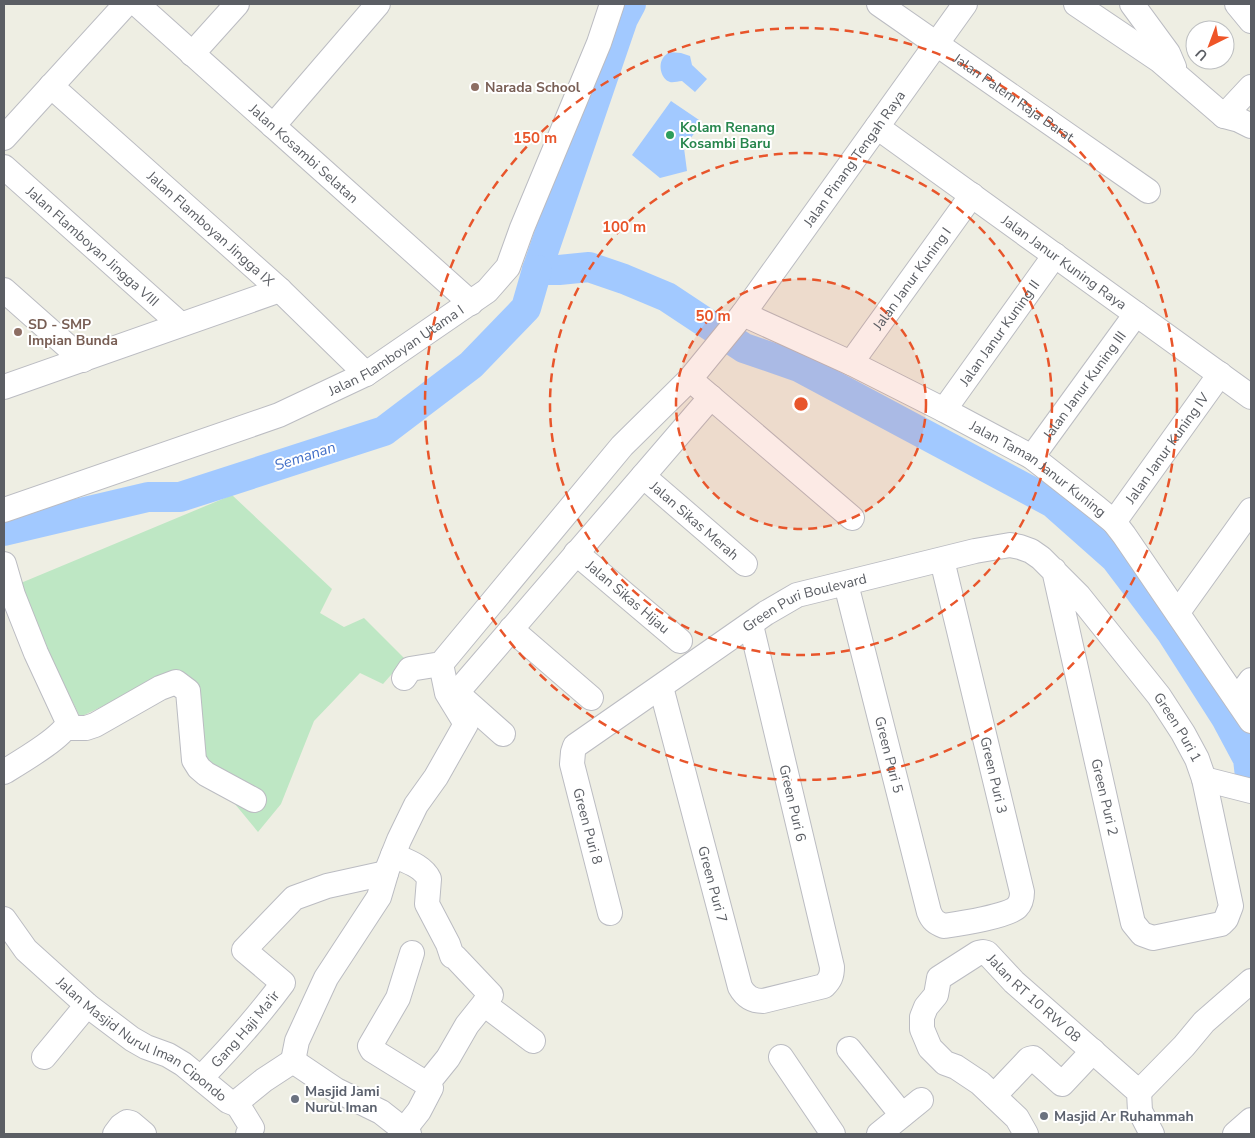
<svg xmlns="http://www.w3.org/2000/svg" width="1255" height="1138" viewBox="0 0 1255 1138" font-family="'Nunito Sans',sans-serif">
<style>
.green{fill:#bee7c4}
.water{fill:#a2c9ff}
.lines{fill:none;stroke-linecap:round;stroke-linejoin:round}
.river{stroke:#a2c9ff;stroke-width:30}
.minor-casing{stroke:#bbbcc2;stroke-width:26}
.minor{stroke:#fff;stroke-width:24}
.ring{fill:none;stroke:#e8552b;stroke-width:2.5;stroke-dasharray:9 6}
.education-dot{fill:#8d6e63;stroke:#fff;stroke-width:2}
.leisure-dot{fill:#2e9e5b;stroke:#fff;stroke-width:2}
.worship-dot{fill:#6b7280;stroke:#fff;stroke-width:2}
.labels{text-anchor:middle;stroke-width:4;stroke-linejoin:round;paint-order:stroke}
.education-label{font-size:14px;font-weight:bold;fill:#785e54;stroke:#fff;text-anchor:start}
.street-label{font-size:14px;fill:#5b5e64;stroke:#fff}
.leisure-label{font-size:14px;font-weight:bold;fill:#27864d;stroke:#fff;text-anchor:start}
.worship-label{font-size:14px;font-weight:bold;fill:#5b616d;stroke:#fff;text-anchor:start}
.water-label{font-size:15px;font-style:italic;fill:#406ec7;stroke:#fff}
.centre{fill:#e8552b;stroke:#fff;stroke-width:2.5}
.ring-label{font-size:15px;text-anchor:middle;font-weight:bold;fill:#e8552b;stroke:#fff;stroke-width:4;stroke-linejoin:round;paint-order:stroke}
</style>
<rect width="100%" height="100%" fill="#eeeee3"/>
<path class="green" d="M232,495L332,589L320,613L344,627L364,618L405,659L383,684L360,673L314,721L281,804L258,832L225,792L195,758L177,671L80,717L16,585Z"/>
<g class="water">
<path d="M669,52L681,53L690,56L692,65L707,79L695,92L682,81C678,81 673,83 670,82C661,79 658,65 663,58C665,55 667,54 669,52Z"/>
<path d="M671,101L702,122L684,148L687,171L660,178L632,155Z"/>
</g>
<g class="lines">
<g class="river">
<path d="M631,4L623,19L537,270H559L589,267L624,279L667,297L744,348L799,367L1053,503L1115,558L1171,632L1226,718L1248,759L1251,785"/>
<path d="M4,531L148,497H180L384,431L471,365L526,308L537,270"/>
</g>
<g class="minor-casing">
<g id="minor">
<path id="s1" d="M137,4L471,303"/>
<path id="s2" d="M879,4L1148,191"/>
<path d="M1076,4L1159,60L1224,116L1239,120L1251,126"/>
<path d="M1132,4L1168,53L1174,67"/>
<path d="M1237,4L1251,21"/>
<path d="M192,54L237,4"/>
<path id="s3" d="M51,86L280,290L366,374"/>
<path d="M1224,116L1251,87"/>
<path d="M273,126L378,4"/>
<path id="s4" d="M877,127L1251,397"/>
<path d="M4,138L126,4"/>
<path id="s5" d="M4,167L180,324"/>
<path d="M4,290L83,360"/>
<path id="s6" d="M743,314L851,363L944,410L1032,457L1097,508L1114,522L1124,535L1251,721"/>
<path id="s7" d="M851,363L972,195"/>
<path d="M4,387L280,290"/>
<path d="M699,387L852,518"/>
<path id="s8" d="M944,410L1055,255"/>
<path id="s9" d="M1032,457L1136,314"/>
<path id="s10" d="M643,476L745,564"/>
<path id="s11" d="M4,510L279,415L366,374L487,291L508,267L522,228L599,43L612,4"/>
<path id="s12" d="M1114,522L1220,374"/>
<path id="s13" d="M576,553L680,641"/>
<path d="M4,564L13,595L36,653L68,722C67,735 17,764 4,772"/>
<path id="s14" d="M846,584L929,912C932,920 936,923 944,926C957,924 1010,916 1017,907C1021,903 1022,898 1022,892L942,560"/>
<path d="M1178,612L1251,510"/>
<path d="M511,629L591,698"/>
<path id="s15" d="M404,678L410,669L441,664L622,446L690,379L743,314L965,4"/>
<path id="s16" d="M661,687L740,987C745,996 751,1001 763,1001L824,986C830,980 832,976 832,967L751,625"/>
<path d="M1237,699L1251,680"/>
<path d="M67,728H86L95,725L160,688L176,682L188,691L194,760L199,768L206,774L254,800"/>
<path d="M503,734L459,695L460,689L711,397"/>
<path d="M1204,779L1251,791"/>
<path d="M393,855C406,861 423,866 429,879L427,904L448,944L452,956L455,957L491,995L467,1025L448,1058L427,1084L431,1088L419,1111L404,1130"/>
<path id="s17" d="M610,913L572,764L573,752L575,746L766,613L797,595L975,551L1010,545L1020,547L1031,551L1041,558L1079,596L1159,696L1183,733L1197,759L1204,779L1231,906L1226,919L1221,924L1153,938L1142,934L1133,923L1054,570"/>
<path id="s18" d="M4,919L26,950L87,1005L132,1039L146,1047L168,1055L183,1064L228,1101L233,1103L238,1101L264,1080L293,1061"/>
<path d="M412,953L398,998L370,1046L372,1050L427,1084"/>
<path d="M484,1004L533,1041"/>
<path d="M849,1049L902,1115"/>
<path d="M44,1057L87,1005"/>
<path d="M781,1057L833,1134"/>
<path d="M293,1061L297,1041L326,978L379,897L387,870L399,840L416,805L436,777L466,724L447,693L441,664"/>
<path d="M293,1061L336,1090L381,1112L409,1134"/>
<path id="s19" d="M201,1078C230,1048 258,1017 283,983L244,950L294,898L327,886L386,873"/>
<path d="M1139,1092L1184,1046L1204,1022L1251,981"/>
<path d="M994,1096L1029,1059L1033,1058L1062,1084L1093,1051"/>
<path d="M236,1102L252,1128L248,1134"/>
<path d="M115,1134L121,1126L127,1122L131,1123L144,1134"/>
<path d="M879,1134L921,1100"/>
<path id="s20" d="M1026,1134L1017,1118L980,1083L956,1067L945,1063L930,1048L922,1029V1017L926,1007L936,995L939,978L978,953L983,952L987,953L1014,982L1139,1092L1140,1111L1152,1134"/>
<path d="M1235,1134L1251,1120"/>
</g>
</g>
<use href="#minor" class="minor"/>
</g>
<circle cx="801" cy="404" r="125" fill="#e8552b" fill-opacity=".12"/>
<g class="ring">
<circle cx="801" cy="404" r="125"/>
<circle cx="801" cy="404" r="251"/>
<circle cx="801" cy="404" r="376"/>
</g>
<g class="education-dot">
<circle cx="475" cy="87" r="5"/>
<circle cx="18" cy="332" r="5"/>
</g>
<circle class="leisure-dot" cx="670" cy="135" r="5"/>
<g class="worship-dot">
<circle cx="295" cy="1099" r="5"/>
<circle cx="1044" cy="1116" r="5"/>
</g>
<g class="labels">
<g class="education-label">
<text x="485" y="92">Narada School</text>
<text x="28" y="329">SD - SMP<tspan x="28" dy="16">Impian Bunda</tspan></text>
</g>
<g class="street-label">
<text dy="5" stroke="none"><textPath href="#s2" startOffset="164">Jalan Palem Raja Barat</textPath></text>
<text dy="5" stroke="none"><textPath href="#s1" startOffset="224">Jalan Kosambi Selatan</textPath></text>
<text dy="5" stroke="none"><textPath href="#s15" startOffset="696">Jalan Pinang Tengah Raya</textPath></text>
<text dy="5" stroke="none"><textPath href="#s3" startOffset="214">Jalan Flamboyan Jingga IX</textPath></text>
<text dy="5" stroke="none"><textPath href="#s5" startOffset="119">Jalan Flamboyan Jingga VIII</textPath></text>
<text dy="5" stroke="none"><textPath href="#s4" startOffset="231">Jalan Janur Kuning Raya</textPath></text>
<text dy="5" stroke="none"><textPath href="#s7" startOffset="104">Jalan Janur Kuning I</textPath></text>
<text dy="5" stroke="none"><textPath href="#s8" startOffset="95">Jalan Janur Kuning II</textPath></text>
<text dy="5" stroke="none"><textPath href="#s11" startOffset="425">Jalan Flamboyan Utama I</textPath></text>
<text dy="5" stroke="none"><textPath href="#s9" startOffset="89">Jalan Janur Kuning III</textPath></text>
<text dy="5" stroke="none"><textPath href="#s12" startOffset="91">Jalan Janur Kuning IV</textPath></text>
<text dy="5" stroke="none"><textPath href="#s6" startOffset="334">Jalan Taman Janur Kuning</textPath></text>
<text dy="5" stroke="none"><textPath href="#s10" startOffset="68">Jalan Sikas Merah</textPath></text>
<text dy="5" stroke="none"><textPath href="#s13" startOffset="68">Jalan Sikas Hijau</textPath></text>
<text dy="5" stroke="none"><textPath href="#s17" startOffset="445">Green Puri Boulevard</textPath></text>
<text dy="5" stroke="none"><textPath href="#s17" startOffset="912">Green Puri 1</textPath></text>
<text dy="5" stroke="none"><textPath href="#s14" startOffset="176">Green Puri 5</textPath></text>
<text transform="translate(994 775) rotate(77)" y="5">Green Puri 3</text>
<text transform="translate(1105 797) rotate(77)" y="5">Green Puri 2</text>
<text transform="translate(793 803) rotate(77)" y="5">Green Puri 6</text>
<text transform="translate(588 826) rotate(75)" y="5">Green Puri 8</text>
<text dy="5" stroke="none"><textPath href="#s16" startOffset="204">Green Puri 7</textPath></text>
<text dy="5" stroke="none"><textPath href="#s20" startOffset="328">Jalan RT 10 RW 08</textPath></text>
<text dy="5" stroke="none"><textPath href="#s19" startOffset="66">Gang Haji Ma'ir</textPath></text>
<text dy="5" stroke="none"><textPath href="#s18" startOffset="185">Jalan Masjid Nurul Iman Cipondo</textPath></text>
</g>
<g class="leisure-label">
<text x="680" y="132">Kolam Renang<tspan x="680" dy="16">Kosambi Baru</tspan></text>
</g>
<g class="worship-label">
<text x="305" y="1096">Masjid Jami<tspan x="305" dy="16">Nurul Iman</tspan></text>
<text x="1054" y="1121">Masjid Ar Ruhammah</text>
</g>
<g class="water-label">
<text transform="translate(305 456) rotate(-18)" y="5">Semanan</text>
</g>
</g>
<circle cx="801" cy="404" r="8" class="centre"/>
<g class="ring-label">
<text x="535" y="143">150 m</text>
<text x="624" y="232">100 m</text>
<text x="713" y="321">50 m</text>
</g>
<rect width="1255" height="1138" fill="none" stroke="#5b5e64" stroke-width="10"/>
<g transform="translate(1210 45) rotate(222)"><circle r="24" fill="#ffffff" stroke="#bdbfc1"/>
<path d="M0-4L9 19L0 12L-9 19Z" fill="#ef5528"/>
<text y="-8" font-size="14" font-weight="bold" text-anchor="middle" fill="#5b5e64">U</text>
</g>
</svg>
